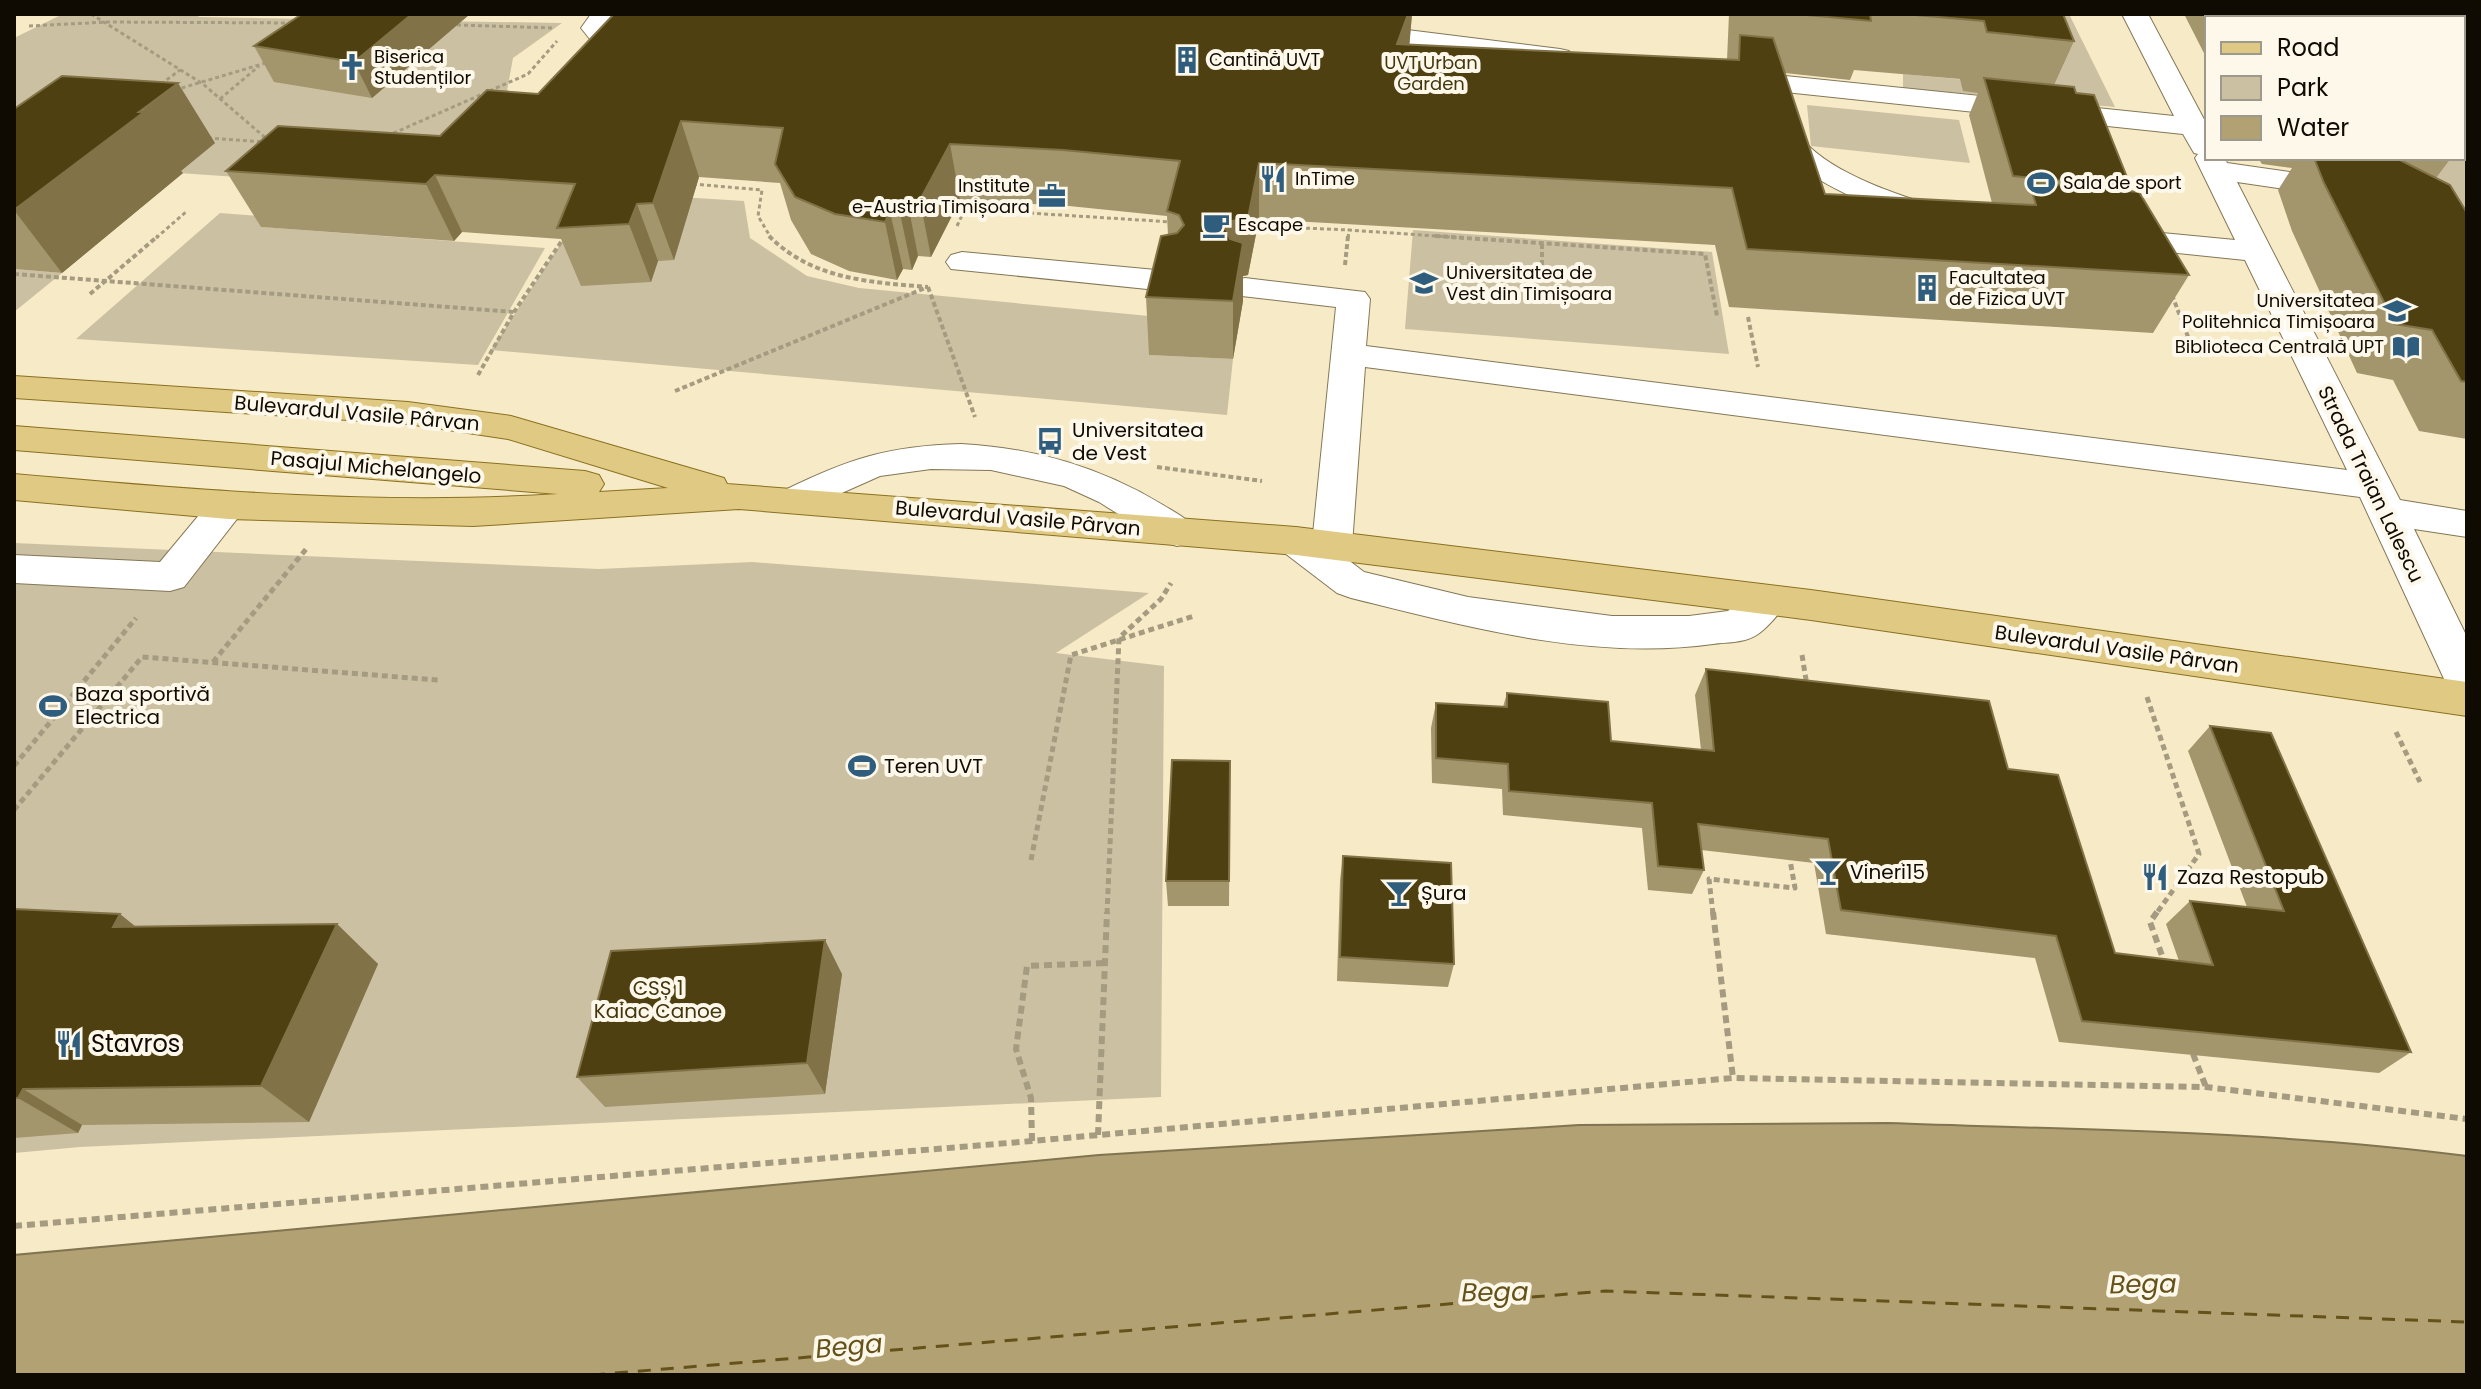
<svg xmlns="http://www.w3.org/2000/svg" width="2481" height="1389" viewBox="0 0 2481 1389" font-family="Poppins,sans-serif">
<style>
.green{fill:#cbc0a2}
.water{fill:#b2a173;stroke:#817451;stroke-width:2}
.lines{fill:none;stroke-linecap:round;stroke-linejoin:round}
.ferry{stroke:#65521a;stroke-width:3;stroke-dasharray:13 10;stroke-linecap:butt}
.minor-casing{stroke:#837756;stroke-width:2}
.major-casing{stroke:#8a7020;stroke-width:2}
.path-far3{stroke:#a59b80;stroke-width:3;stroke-dasharray:4 3;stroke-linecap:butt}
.path-far2{stroke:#a59b80;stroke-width:4;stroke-dasharray:5 3;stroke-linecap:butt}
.path-far1{stroke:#a59b80;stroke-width:5;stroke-dasharray:6 4;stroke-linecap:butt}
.path{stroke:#a59b80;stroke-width:6;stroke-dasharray:8 5;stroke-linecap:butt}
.minor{fill:#fff;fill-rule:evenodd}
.major{fill:#e0ca83;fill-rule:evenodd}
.wall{fill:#a3956c;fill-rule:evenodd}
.shaded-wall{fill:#817347}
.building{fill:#4f4011;stroke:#817347;stroke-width:2}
.labels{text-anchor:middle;stroke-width:8;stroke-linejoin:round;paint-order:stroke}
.far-poi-label{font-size:18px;fill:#100b02;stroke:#fdf8ea;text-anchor:start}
.far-park-label{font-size:18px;fill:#43360f;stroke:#fdf8ea}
.street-label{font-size:20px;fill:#100b02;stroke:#fdf8ea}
.poi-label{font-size:20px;fill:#100b02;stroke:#fdf8ea;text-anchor:start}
.park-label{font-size:20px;fill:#43360f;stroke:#fdf8ea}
.near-poi-label{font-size:24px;fill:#100b02;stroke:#fdf8ea;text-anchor:start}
.near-water-label{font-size:26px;font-style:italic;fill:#65521a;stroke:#fdf8ea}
</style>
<rect width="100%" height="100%" fill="#f7eac6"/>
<g class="green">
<path d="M63,14H201L198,17L562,23L513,58L499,135L508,195L179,173L214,143L14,202V38Z"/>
<path d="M2014,14H2069L2115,107L1903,88V74L2041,87Z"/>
<path d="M2331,14H2467V226L2418,158H2463V18H2333Z"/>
<path d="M1807,105L1959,120L1970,163L1811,146Z"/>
<path d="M665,196L744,201L750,238L807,276L859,288L1159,317L1150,355L1233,359L1227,415L491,350L567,234Z"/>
<path d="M220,213L272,217L262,227L545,248L478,365L76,339Z"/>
<path d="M1413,230L1712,252L1729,354L1405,329Z"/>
<path d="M14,269L62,273L14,312Z"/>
<path d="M14,543L599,569L752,562L1149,593L1056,653L1164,666L1161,1097L80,1147L14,1153Z"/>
</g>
<path class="water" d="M1888,1123C2081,1130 2276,1131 2467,1156V1375H14V1255L1099,1155L1579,1125Z"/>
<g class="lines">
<path class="ferry" d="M592,1375L1605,1291L2467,1322"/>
<g class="minor-casing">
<g id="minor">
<path d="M591,14H617L607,28L609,30L663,33L667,38L663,43L654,46L593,43L581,28Z"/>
<path d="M2122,14H2148L2207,125V158H2225L2227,163L2346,180L2357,183L2361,189L2357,195L2346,198L2237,182L2400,500L2467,511V537L2414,529L2467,637V698L2452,693L2445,681L2360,497L1365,367L1352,545L1343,556L1364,572L1468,597L1612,616H1689L1728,611L1752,589L1767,585L1782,589L1788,600C1781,612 1767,629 1755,636C1743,643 1726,642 1713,644C1592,661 1468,627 1351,598L1337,593L1282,551L1276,541L1282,531L1296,527L1313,534L1336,307L1233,295L1229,288L1233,281L1245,278L1365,292L1370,299L1366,346L2347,470L2245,260L2110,246L2099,244L2094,237L2099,230L2110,228L2235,240L2195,158L2198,154L2194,153L2183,134L1728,86L1718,84L1714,78L1718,72L1728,70L2174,116Z"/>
<path d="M1351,23L1560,49L1569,51L1573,57L1569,63L1560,65L1342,36L1338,31L1342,26Z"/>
<path d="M1781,109L1791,111C1797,120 1795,131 1803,140C1832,174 1902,197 1945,209L1949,216L1945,223C1912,231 1810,180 1785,156C1774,145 1769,132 1767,117L1771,111Z"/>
<path d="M962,252L1167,271L1179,274L1183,281L1179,288L1167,291L951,269L946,262L951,255Z"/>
<path d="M961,444C1035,448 1100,467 1163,505C1176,513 1189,519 1197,532L1191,542L1177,546L1163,542L1099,502L1064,486L991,470L931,469L880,476L797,513L783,509L778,500L783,491C848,459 888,446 961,444Z"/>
<path d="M228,493L242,497L247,506L184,587L170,591L14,583V555L160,562L214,497Z"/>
</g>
</g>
<g class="major-casing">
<path id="major" d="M14,376L408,402L511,416L724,478L727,484L1296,527L1811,590L2467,682V716L1811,620L1296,555L739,509L473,526L228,519L14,500V474C195,490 376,506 558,494L14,450V426L585,471L599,475L604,484L599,492L668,488L508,439L408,424L14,398Z"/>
</g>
<g class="path-far3">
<path d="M91,14L203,84L269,141"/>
<path d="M457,25L555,28"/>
<path d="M29,26L107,22L296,23"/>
<path d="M161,84L180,70"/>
<path d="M175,90L269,62"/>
<path d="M220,99L259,66"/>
<path d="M387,136L528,74L557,41"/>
<path d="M208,138L266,142"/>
<path d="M693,184L762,190L758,216L771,238"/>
<path d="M957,226L965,209L1172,222"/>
<path d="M1257,226L1349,230"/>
<path d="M156,238L187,211"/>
<path d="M563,238L566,234"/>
<path d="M1348,238L1349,230L1464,238"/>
</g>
<g class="path-far2">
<path d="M769,236C813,280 870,282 928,287"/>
<path d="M1435,236L1705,254L1717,316"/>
<path d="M1542,244V278"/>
<path d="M1345,265L1348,236"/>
<path d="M14,274L514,312"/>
<path d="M928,287L975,417"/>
<path d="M90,294L158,236"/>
<path d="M2172,295L2190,342"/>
<path d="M1748,317L1758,367"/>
<path d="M478,375L514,312L565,236"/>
<path d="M675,391L925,288"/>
<path d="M1157,467L1262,481"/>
</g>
<g class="path-far1">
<path d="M1802,655L1807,686"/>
<path d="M213,662L307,548"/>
<path d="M2147,697L2199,854L2156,914"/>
<path d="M2396,732L2420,782"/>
<path d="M14,766L136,618"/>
<path d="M14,810L142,657L438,680"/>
<path d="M1031,860L1071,655L1194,616"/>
<path d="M1107,914L1119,638L1161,599L1171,583"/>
<path d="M1713,914L1709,879L1795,888L1790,860"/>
</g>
<g class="path">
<path d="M1713,912L1733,1078"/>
<path d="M2157,912L2150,922L2165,964"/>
<path d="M2193,1054L2206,1087"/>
<path d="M1098,1135L1107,912"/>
<path d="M1032,1141L1031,1098L1016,1049L1027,966L1106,963"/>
<path d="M14,1226L1032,1141L1733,1078L2206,1087L2467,1119"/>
</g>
<use href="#minor" class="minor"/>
<use href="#major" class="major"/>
</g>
<g class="wall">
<path d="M302,14H470L372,98L274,82L254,46Z"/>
<path d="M614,14H1412L1409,45L1727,60L1729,14H2063L2074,41L2054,85L2076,93L2131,187L2128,191L2189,275L2153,333L1729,307L1715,245L1259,219L1248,275L1243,276V301L1233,359L1149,355L1146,297L1168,235L1167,216L1069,206L960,200L931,257L918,256L912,270L903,269L897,280L849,271L811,254L791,220L780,183L699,177L674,260L658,261L651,282L581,286L561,239L462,232L454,241L261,227L226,171L440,136L538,94ZM1854,70L1960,79L1963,91L1978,93L1969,115L1992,203L1825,194L1785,73L1850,80Z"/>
<path d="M2184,14H2365L2368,18H2207V59Z"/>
<path d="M14,109L215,143L181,171L183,173L62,273L14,269Z"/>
<path d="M2258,158H2451L2436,178L2467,213V439L2419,431L2393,380L2357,373L2292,231L2278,190L2292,168L2262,164Z"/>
<path d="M1706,669L2008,769L2115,953L2179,961L2166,924L2190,901L2247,907L2188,751L2210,726L2411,1052L2379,1073L2059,1042L2035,958L1826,934L1814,863L1701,850L1704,870L1692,894L1648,890L1642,828L1503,815L1502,789L1432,783L1431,728L1436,703L1503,707L1507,693L1611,741L1701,750L1695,695Z"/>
<path d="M1230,787L1229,906H1168L1166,881Z"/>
<path d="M1343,856L1454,964L1448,987L1337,981L1340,880Z"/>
<path d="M14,909L136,927L337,924L378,964L309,1122L82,1125L78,1133L14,1138Z"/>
<path d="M842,974L825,1094L605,1107L577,1077Z"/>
</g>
<g class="shaded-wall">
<path d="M412,14H470L372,98L354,62Z"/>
<path d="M1408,14H1412L1409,50L1397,44Z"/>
<path d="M178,83L215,143L181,171L183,173L62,273L14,210Z"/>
<path d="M681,121L699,177L674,260L653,203Z"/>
<path d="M950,144L960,200L931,257L920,200Z"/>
<path d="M1259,163V219L1248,275L1243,276V301L1233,359V301L1226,229L1232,221Z"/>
<path d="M435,175L462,232L454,241L426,184Z"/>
<path d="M907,199L918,256L912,270L900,213Z"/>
<path d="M637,204L658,261L651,282L629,224Z"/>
<path d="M890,212L903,269L897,280L885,222Z"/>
<path d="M120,914L171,955L113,927Z"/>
<path d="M337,924L378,964L309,1122L261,1086Z"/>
<path d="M825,940L842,974L825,1094L807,1063Z"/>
<path d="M23,1089L82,1125L78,1133L18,1098Z"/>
</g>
<g class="building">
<path d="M302,14H412L354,62L254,46Z"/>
<path d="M614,14H1408L1397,44L1739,60L1740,35L1773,38L1825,194L2036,205L2029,182L2139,192L2189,275L1747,249L1732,188L1259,163L1248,218L1232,221L1226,229L1230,239L1243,243L1233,301L1146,297L1161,236L1177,233L1184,225L1179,215L1167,211L1180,161L1063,150L950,144L920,200L907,199L900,213L890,212L885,222L835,214L795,197L775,164L783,128L681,121L653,203L637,204L629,224L557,228L575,184L435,175L426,184L226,171L278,126L440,136L487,90L538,94Z"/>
<path d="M1796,14H1870L1871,21Z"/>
<path d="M1904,14H2063L2074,41L1987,32L1984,21Z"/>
<path d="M2221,14H2365L2368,18H2224Z"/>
<path d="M62,76L178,83L139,112H144L14,210V109Z"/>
<path d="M1984,78L2074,87L2076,93L2094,95L2131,187L2013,176Z"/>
<path d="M2314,158H2396L2450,185L2467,213V382L2461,381L2432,330L2395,324L2324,183Z"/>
<path d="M1706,669L1989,701L2008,769L2058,775L2115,953L2213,965L2190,901L2284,911L2210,726L2271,733L2411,1052L2082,1021L2056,936L1841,910L1828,839L1698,824L1704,870L1658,866L1652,803L1509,791L1508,764L1436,758V703L1507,707V693L1608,702L1611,741L1714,751Z"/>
<path d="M1172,760L1230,761L1229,881H1166Z"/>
<path d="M1343,856L1451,863L1454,964L1340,957Z"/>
<path d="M14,909L120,914L113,927L337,924L261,1086L23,1089L18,1098H14Z"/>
<path d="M825,940L807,1063L577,1077L611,951Z"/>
</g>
<defs>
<g id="building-bare" transform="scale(2.16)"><path d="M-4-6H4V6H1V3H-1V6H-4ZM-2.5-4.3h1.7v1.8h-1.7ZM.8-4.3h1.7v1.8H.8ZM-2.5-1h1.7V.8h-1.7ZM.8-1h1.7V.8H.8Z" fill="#2f5d7d" stroke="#fdf8ea" stroke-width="2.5" paint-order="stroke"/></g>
<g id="church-bare" transform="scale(2.16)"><path d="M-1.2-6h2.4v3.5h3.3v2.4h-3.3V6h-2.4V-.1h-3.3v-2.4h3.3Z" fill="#2f5d7d" stroke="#fdf8ea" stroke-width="2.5" paint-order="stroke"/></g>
<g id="restaurant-bare" transform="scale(2.16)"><path d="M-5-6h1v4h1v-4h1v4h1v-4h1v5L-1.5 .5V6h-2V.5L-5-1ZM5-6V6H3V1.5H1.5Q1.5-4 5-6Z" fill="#2f5d7d" stroke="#fdf8ea" stroke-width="2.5" paint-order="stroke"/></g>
<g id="stadium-bare" transform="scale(2.16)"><path d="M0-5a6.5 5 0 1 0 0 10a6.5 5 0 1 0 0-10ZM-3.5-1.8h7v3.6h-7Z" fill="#2f5d7d" stroke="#fdf8ea" stroke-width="2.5" paint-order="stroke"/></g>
<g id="office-bare" transform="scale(2.16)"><path d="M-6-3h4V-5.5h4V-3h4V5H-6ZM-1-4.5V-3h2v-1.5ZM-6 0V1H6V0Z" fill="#2f5d7d" stroke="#fdf8ea" stroke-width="2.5" paint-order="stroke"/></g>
<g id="cafe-bare" transform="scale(2.16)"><path d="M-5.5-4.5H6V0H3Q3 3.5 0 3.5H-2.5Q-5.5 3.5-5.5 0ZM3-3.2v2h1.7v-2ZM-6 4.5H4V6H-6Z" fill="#2f5d7d" stroke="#fdf8ea" stroke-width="2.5" paint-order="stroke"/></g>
<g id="university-bare" transform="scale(2.16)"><path d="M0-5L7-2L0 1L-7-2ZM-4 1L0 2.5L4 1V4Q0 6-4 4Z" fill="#2f5d7d" stroke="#fdf8ea" stroke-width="2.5" paint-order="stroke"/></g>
<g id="library-bare" transform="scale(2.16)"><path d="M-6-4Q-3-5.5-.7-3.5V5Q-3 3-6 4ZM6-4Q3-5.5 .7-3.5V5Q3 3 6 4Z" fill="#2f5d7d" stroke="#fdf8ea" stroke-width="2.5" paint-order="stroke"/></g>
<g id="bus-bare" transform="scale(2.16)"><path d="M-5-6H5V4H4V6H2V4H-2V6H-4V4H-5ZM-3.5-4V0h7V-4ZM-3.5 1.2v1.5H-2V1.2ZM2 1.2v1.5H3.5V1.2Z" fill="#2f5d7d" stroke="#fdf8ea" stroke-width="2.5" paint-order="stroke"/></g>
<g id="bar-bare" transform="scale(2.16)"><path d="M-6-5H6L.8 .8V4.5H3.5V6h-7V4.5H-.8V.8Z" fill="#2f5d7d" stroke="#fdf8ea" stroke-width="2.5" paint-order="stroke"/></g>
</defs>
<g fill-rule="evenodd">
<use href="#building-bare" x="1187" y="60"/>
<use href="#church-bare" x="352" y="67"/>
<use href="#restaurant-bare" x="1273" y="179"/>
<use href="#stadium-bare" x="2041" y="183"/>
<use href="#office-bare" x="1052" y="196"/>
<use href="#cafe-bare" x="1216" y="225"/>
<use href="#university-bare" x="1424" y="283"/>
<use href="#building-bare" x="1927" y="288"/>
<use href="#university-bare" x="2397" y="311"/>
<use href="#library-bare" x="2406" y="347"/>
<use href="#bus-bare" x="1050" y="441"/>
<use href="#stadium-bare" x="53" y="706"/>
<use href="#stadium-bare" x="862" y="766"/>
<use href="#bar-bare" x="1828" y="872"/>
<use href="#restaurant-bare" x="2155" y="877"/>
<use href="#bar-bare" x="1399" y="893"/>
<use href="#restaurant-bare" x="69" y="1044"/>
</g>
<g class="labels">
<g class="far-poi-label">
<text x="374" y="63">Biserica<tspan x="374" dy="21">Studenților</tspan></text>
<text x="1209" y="66">Cantină UVT</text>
<text x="1295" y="185">InTime</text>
<text x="2063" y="189">Sala de sport</text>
<text x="1030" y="192" text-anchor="end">Institute<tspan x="1030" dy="21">e-Austria Timișoara</tspan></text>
<text x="1238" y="231">Escape</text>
<text x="1446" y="279">Universitatea de<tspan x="1446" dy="21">Vest din Timișoara</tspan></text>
<text x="1949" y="284">Facultatea<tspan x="1949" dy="21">de Fizica UVT</tspan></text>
<text x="2375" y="307" text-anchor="end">Universitatea<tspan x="2375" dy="21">Politehnica Timișoara</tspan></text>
<text x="2384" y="353" text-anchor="end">Biblioteca Centrală UPT</text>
</g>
<g class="far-park-label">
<text x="1431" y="69">UVT Urban<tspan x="1431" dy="21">Garden</tspan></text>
</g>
<g class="street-label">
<text transform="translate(357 413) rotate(5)" y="7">Bulevardul Vasile Pârvan</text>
<text transform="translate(376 467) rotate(5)" y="7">Pasajul Michelangelo</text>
<text transform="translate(2371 484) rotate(64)" y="7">Strada Traian Lalescu</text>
<text transform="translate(1018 518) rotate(5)" y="7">Bulevardul Vasile Pârvan</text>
<text transform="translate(2117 649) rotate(8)" y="7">Bulevardul Vasile Pârvan</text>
</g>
<g class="poi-label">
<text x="1072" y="437">Universitatea<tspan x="1072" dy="23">de Vest</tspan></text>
<text x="75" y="701">Baza sportivă<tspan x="75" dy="23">Electrica</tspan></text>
<text x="884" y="773">Teren UVT</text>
<text x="1850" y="879">Vineri15</text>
<text x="2177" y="884">Zaza Restopub</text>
<text x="1421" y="900">Șura</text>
</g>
<g class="park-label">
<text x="658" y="995">CSȘ 1<tspan x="658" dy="23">Kaiac Canoe</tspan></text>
</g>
<g class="near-poi-label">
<text x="91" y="1052">Stavros</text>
</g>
<g class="near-water-label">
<text transform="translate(2143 1284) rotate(-1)" y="9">Bega</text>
<text transform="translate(1495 1292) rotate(-1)" y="9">Bega</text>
<text transform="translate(849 1346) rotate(-5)" y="9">Bega</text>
</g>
</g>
<rect width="2481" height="1389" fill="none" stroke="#100b02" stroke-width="32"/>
<rect x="2205" y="16" width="260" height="144" fill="#fdf8ea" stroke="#9e998d" stroke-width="2"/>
<rect x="2221" y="42" width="40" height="12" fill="#e0ca83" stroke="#9e998d" stroke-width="2"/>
<text x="2277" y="56" font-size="24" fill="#100b02">Road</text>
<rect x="2221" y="76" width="40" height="24" fill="#cbc0a2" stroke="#9e998d" stroke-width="2"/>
<text x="2277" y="96" font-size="24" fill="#100b02">Park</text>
<rect x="2221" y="116" width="40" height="24" fill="#b2a173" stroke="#9e998d" stroke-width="2"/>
<text x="2277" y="136" font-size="24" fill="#100b02">Water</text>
</svg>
